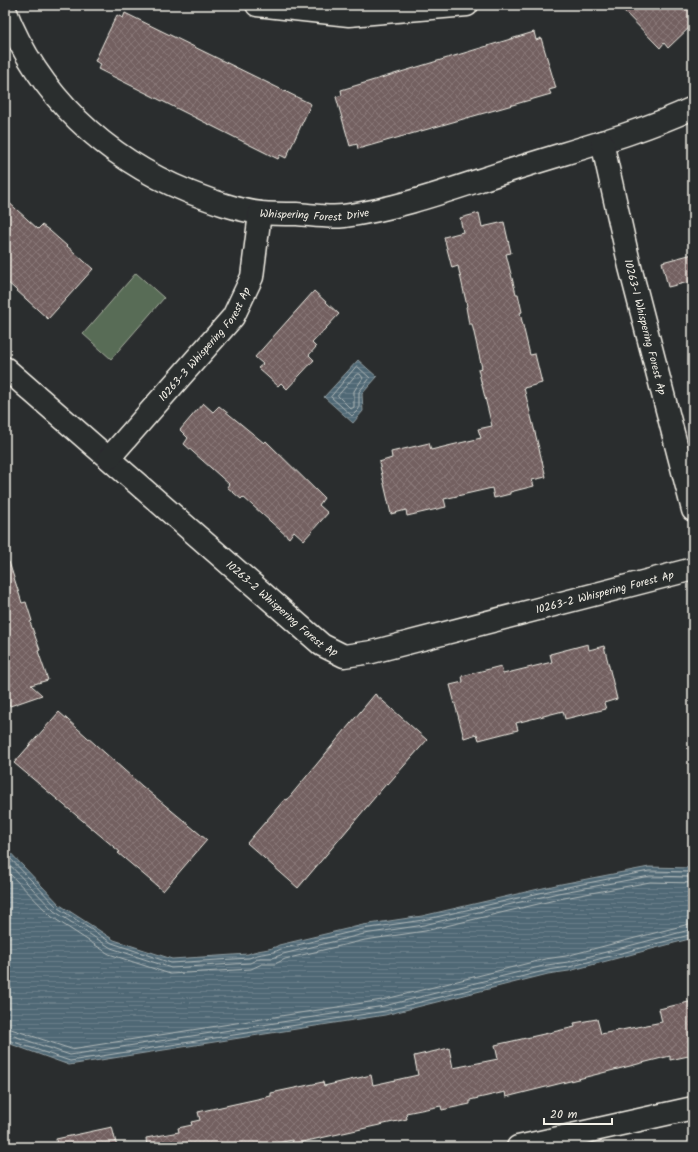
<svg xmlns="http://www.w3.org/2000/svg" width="698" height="1152" viewBox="0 0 698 1152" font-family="Kalam,sans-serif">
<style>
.pitch{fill:#596c56;stroke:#a6ae9f}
.water{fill:url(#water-rules);stroke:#929fa3}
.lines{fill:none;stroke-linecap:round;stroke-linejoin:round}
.shore{stroke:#b2baba;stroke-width:1}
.building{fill:url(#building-cross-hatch);stroke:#f4f1e8}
.minor-casing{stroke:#f4f1e8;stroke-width:25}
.minor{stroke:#2a2d2e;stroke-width:22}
.labels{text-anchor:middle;stroke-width:4;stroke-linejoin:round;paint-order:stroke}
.street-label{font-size:11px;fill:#f4f1e8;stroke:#2a2d2e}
</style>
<defs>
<pattern id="water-rules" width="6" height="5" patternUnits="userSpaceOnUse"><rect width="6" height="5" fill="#506875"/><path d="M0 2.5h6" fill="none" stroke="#6a7e89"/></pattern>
<pattern id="building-cross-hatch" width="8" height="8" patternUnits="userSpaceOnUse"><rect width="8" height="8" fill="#736060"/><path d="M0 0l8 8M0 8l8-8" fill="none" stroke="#877"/></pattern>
</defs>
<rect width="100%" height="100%" fill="#2a2d2e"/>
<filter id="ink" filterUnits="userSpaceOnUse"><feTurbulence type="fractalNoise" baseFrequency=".025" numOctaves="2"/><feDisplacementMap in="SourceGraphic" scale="8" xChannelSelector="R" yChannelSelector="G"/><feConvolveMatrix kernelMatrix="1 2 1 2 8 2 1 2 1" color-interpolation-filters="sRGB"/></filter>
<g filter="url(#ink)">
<path class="pitch" d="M136,273L164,298L111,359L83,334Z"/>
<g class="water">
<path d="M358,360L377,377L362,394L363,411L353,423L324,397Z"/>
<path d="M5,847L60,905L114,940L172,959L248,954C259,949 269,951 279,945L363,925L422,916L556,885L649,867L693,868V938L569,971L548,974L385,1015L69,1065L5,1042Z"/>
</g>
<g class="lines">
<g class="shore">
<path d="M357,366L370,378L359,392V409L352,416L331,397Z"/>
<path d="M357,374H360L363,378L354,391V407L351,409L338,396Z"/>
<path d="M5,853L58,908L112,943L171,963L249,958C262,952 269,955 281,949L363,929L423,920L557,889L649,871L693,872"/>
<path d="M5,860L54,911L111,948L171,968L250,963L260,958H273L283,954L364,934L424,925L558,893L650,876L693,877"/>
<path d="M5,869L52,917L109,954L170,974L251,969L262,964H275L285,959L365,940L425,931L559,899L650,882L693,883"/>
<path d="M5,1027L71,1049L382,1000L545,959L566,956L693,923"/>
<path d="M5,1033L70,1055L384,1006L547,965L568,962L693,929"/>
<path d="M5,1039L70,1061L385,1011L548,970L569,967L693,934"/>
</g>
</g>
<g class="building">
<path d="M618,5H693V24L668,48L664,43L660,48Z"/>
<path d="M125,13L311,104L286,158L280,155L278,159L98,69L101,64L95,61L108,33L117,15L123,18Z"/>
<path d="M534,32L536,40L541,38L556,88L549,90L551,94L358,149L357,144L350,146L336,97L342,95L341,90Z"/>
<path d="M5,199L38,229L42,225L50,231L93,269L48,319L5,280Z"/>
<path d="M479,213L482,227L504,222L511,253L506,254L516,294H518L522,312L520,313L530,355L535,354L542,383L524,388L546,477L532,480L534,486L510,492V494L494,498L492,488L444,499L446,507L407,516L406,510L391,514L379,462L392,458L391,452L429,443L431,450L481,438L478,429L492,426L478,369L482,368L472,324H469L466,307L467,306L458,266L452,268L444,237L463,232L460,218Z"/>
<path d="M693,254V281L668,287L662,262Z"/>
<path d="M314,291L339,314L312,343L316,347L309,355L314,360L287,389L281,383L278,386L258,368L263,364L255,357Z"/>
<path d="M203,403L213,412L219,406L264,443L266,441L324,498L319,505L328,513L304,540L294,531L289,538L243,497L241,499L227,487L229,484L184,444L188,438L180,430Z"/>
<path d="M5,562H9L22,603L26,602L32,621L30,622L40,650L38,651L48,680L31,685L42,695L10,706L5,692Z"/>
<path d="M588,644L589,650L604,646L617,699L604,703L606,709L565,719L563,711L516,723L518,730L479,740L477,734L464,738L450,685L463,682L462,676L501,666L503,674L552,662L550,654Z"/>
<path d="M375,694L427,740L388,784L387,783L298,888L247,843L285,799L287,800Z"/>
<path d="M59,712L142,786L207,840L163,891L118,853L120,852L14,763Z"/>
<path d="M693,1001V1055L670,1060V1056L506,1097L505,1092L470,1100V1104L442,1110L441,1106L406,1113L407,1119L293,1144L292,1140L260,1147H147L146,1138L179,1132L178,1128L192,1125L191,1122L200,1120L198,1112L271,1096V1093L323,1082L324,1086L371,1075L373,1085L418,1075L414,1056L449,1048L453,1068L498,1059L495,1045L575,1027L574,1023L597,1019L601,1034L662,1022L659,1009Z"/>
<path d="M112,1127L117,1147H57L56,1139Z"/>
</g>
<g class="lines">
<g class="minor-casing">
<g id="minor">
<path d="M257,5L349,15L467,5"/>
<path id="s1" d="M5,10C38,95 105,158 189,192C212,201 236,210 261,213C273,214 285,214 297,214C312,215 329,218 344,216C405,208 465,184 524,166C581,148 639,133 693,108"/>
<path id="s2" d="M602,142L630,267L693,510"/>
<path id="s3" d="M5,368L322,645L344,656L372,652L693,569"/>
<path id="s4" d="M109,458L233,317L252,277L260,213"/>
<path d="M518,1147L693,1108"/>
</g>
</g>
<use href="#minor" class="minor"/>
</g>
</g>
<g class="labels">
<g class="street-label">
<text dy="4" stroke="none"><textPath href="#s1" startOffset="395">Whispering Forest Drive</textPath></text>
<text dy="4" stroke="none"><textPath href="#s2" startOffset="190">10263-1 Whispering Forest Ap</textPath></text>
<text dy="4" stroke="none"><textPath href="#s4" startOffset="149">10263-3 Whispering Forest Ap</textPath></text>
<text dy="4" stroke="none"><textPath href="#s3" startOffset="714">10263-2 Whispering Forest Ap</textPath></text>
<text dy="4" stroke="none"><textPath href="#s3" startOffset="367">10263-2 Whispering Forest Ap</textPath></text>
</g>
</g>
<rect width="698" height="1152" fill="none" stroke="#2a2d2e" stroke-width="20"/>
<rect x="10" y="10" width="678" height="1132" fill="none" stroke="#f4f1e8" stroke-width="1.5" filter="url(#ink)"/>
<path d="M544 1118v6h68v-6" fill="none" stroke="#f4f1e8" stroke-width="2"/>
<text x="550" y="1118" font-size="12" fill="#f4f1e8" stroke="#2a2d2e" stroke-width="3" paint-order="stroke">20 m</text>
</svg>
